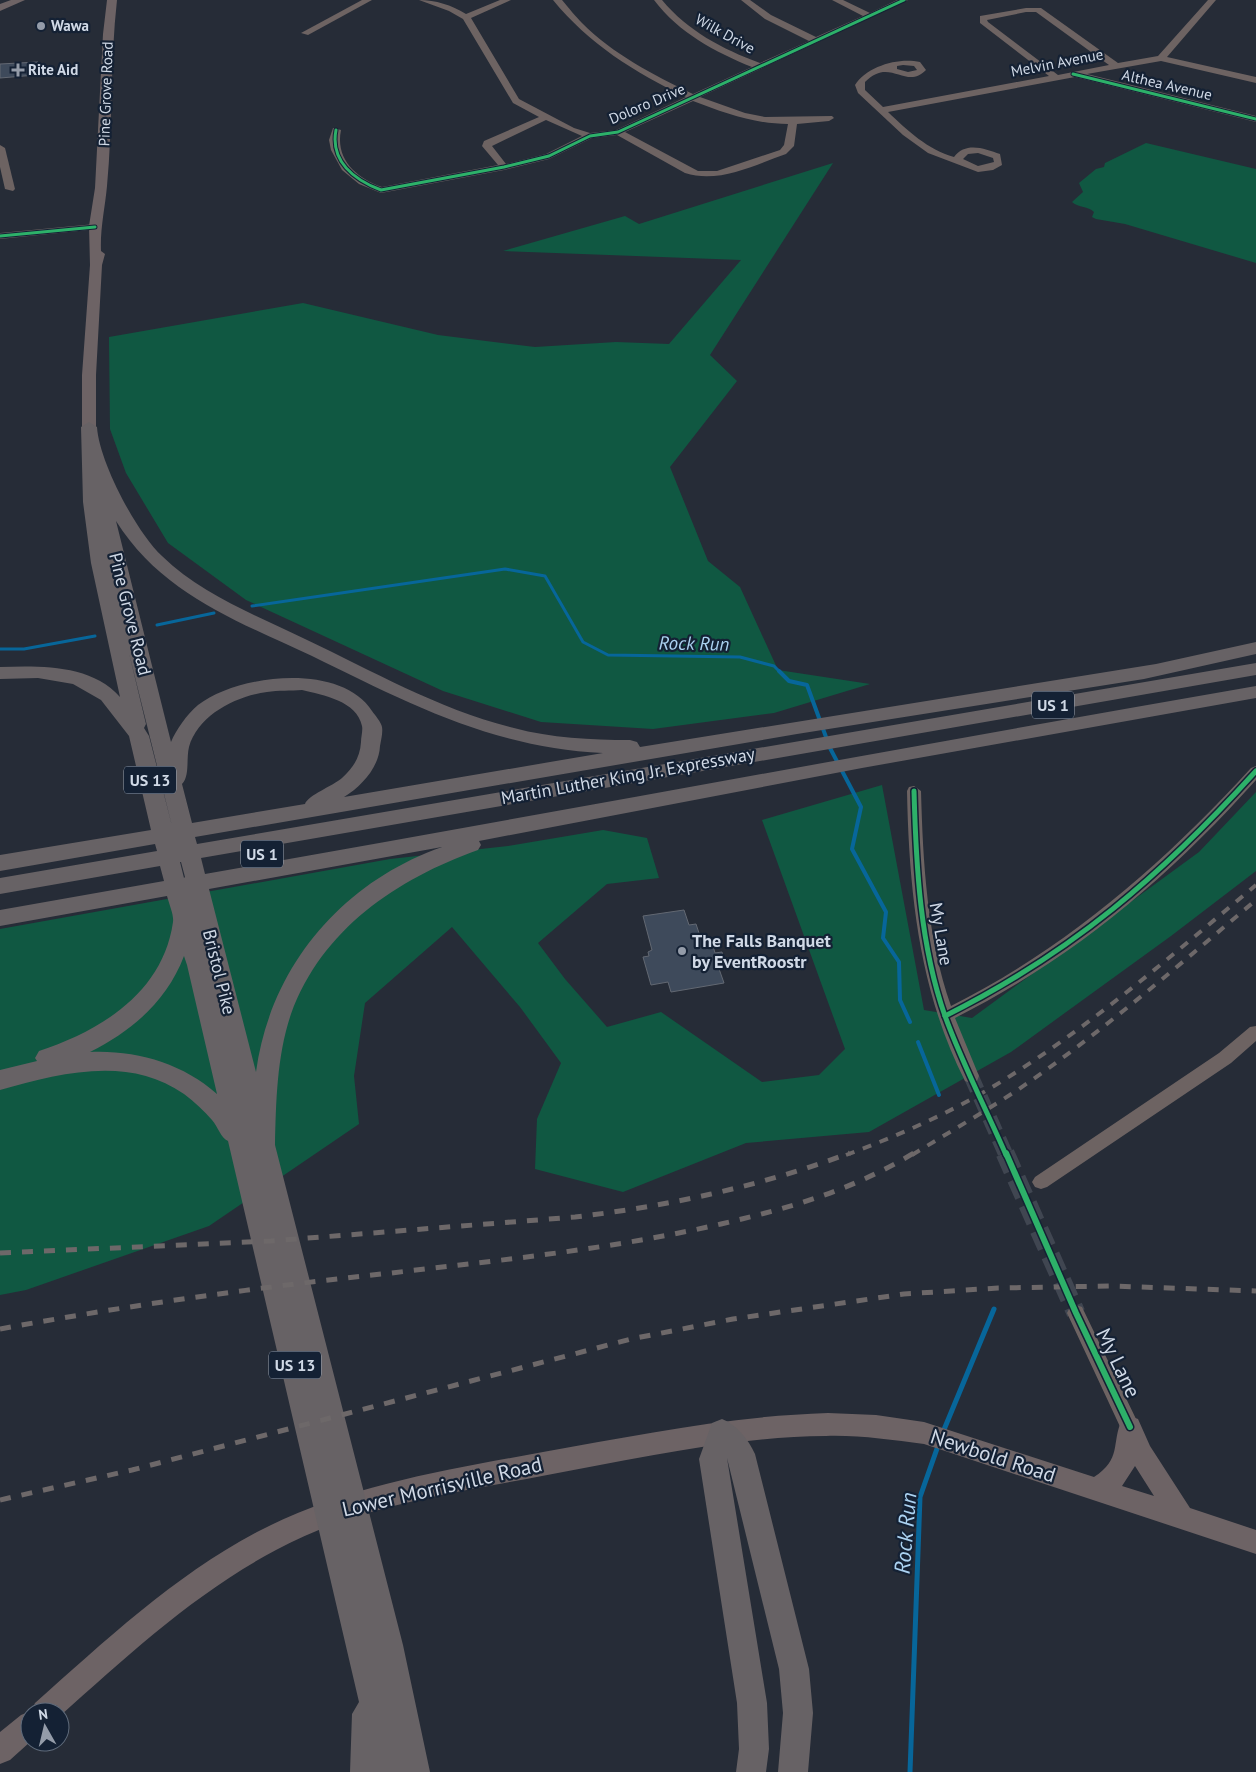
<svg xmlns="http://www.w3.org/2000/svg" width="1256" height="1772" viewBox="0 0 1256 1772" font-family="'PT Sans',sans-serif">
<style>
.green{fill:#105842}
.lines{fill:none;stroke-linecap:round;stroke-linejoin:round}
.stream-far2{stroke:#07669a;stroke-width:3}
.stream-far1{stroke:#07669a;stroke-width:4}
.stream{stroke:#07669a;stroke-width:5}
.building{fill:#3e4a5b;stroke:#626872}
.minor-tunnel-far1{stroke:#404651;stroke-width:15;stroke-dasharray:15 8;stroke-linecap:butt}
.minor-tunnel{stroke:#404651;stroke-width:19;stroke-dasharray:19 9;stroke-linecap:butt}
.minor{fill:#6d6362;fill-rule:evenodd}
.major{fill:#6d6365;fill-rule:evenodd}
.highway{fill:#676265;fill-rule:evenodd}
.rail-far1{stroke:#6d6869;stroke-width:4;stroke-dasharray:9 9;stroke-linecap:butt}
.rail{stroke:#6d6869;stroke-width:5;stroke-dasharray:11 11;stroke-linecap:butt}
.cycleway-far2-casing{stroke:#142134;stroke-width:5}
.cycleway-far1-casing{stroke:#142134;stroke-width:8}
.cycleway-casing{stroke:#142134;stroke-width:9}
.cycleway-far2{stroke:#2db169;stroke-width:3}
.cycleway-far1{stroke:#2db169;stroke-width:5}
.cycleway{stroke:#2db169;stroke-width:6}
.poi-dot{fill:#949ca9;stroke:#142134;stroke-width:2}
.labels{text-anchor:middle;stroke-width:4.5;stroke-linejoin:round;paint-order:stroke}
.far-poi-label{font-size:15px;font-weight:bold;fill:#d0d9e6;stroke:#142134;text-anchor:start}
.far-street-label{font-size:15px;fill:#d0d9e6;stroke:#142134}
.shield{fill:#142134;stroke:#98a2b1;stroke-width:1}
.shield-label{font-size:16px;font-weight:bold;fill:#d0d9e6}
.street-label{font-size:18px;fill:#d0d9e6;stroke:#142134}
.poi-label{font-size:18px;font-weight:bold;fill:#d0d9e6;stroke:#142134;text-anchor:start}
.water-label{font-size:19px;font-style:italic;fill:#abd2f1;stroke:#142134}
.near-street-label{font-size:21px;fill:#d0d9e6;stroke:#142134}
.near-water-label{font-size:22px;font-style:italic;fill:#abd2f1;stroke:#142134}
</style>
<rect width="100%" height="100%" fill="#262c37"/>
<g class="green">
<path d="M1146,143L1256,169V263L1125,224L1096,219L1092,217L1094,212C1088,206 1079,208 1072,202L1083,192L1079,183L1096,169L1104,167L1105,163Z"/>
<path d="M833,163L710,355L737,381L670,467L708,561L740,587L778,670L870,684L774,713L653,729L541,722L443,691L246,600L168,543L126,473L110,429L109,337L303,303L438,335L535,347L616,342L669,344L741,260L503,251L625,216L639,224Z"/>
<path d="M882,785L924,1010L972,1018L1199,852L1256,792V871L1171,936L1011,1052L869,1132L746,1143L623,1192L535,1169L537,1119L561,1063L520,1007L452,927L365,1003L354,1076L359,1124L209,1226L26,1290L0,1295V929L390,859L508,846L603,830L647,838L659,878L607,884L538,943L565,979L607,1027L661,1012L762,1082L819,1075L845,1049L762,820Z"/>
</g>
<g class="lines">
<g class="stream-far2">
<path d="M252,606L505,569L545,576L583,642L608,655L740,657L774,666L780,672"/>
<path d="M157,625L214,613"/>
<path d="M0,649H24L95,636"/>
</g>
<g class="stream-far1">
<path d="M779,671L789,681L807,685L830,748L861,807L852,849L886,912L883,938L899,962L900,1000L910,1022"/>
<path d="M918,1042L939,1095"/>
</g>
<g class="stream">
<path d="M943,1432L994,1309"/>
<path d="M910,1772L920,1497L939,1443"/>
</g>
</g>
<g class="building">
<path d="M38,62L36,75L0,78V64Z"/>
<path d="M684,910L689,925L696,924L704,948L713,946L715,953L722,952L726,968L718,966L724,983L671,992L668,982L651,985L643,957L649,956L648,952L652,950L643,916Z"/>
</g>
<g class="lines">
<path class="minor-tunnel-far1" d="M971,1076L1006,1155"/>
<path class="minor-tunnel" d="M1005,1153L1076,1313"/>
<g class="minor">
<path d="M362,0H372L308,35L301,33Z"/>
<path d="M419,0C436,0 451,5 466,14L500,0H511L471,18L519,99L574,128L590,133L616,130L686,97C635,73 588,43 553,0H562C568,7 576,17 582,23C613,54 653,75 693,94L752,67C715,52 679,33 654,0H662C688,31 722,49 760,63L809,41L765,19L741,0H750L771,15L816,37L863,16L832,0H843L870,13L897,0H908L700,97L745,113L765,117L832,116L834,118L829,121L797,124L794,146L786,154C754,165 719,184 685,173L617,135L592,138L549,159L504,170L381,193L359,184L342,170L331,150L329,140L333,128L341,130C335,159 356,178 382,187L498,165L482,146L484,141L539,117L513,103L463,19L449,11ZM693,101C724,113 755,124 788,124L784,145L780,150L717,171H698L625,132ZM546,120L582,136L546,154L506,164L492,146Z"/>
<path d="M1208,0H1216L1167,57L1256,77V83L1161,61L1087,74L1256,116V122L1075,77L888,112C907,130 928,150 954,157C966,141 985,149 1000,154L1002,165L993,170L978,172L928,153L903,135L858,93L855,85C867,66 899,57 920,62L926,70C906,91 890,56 865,82V90L883,107L1049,76L980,23V16L1026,8H1041L1118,63L1158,56ZM1026,12H1036L1109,65L1058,75L988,22L987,20ZM903,65L914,66L917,70L908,72L897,69V66ZM978,153L993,158L994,162L978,166L963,159L968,154Z"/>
<path d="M0,145L5,148L15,189L13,191L5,189L0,167Z"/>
<path d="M95,224L100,227L98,229L0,239V233Z"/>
<path d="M1256,766V780C1167,879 1074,958 955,1018L979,1076L977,1081L971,1083L965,1081C919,991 909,891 907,791L909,787L914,786L921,791C923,863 927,937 951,1006C1068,947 1163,864 1251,768Z"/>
<path d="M1256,1026V1041L1231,1063L1047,1187L1041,1189L1035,1187L1032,1182L1035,1177L1219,1053L1250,1027Z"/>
<path d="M1076,1305L1082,1307L1137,1421L1140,1427L1137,1433L1130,1436L1123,1433L1067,1313L1070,1307Z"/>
</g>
<g class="major">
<path d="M11,0H25L0,11V4Z"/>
<path d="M107,0H117C110,62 113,124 107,186C105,208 100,229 101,251L105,254L102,265L96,375V427L89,431L82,427V375L90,265L89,226L95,188L103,34Z"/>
<path d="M828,1413L876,1415L924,1422L1094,1477C1122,1459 1111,1444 1122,1419L1130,1416L1138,1419L1150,1446L1190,1508L1256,1530V1554L924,1444C891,1440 859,1435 826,1436C729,1437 636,1459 542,1476C452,1493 357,1506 276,1550C195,1593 128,1655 60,1716V1712H30V1742L10,1760L0,1764V1732L21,1715L31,1711L35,1703C105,1641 175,1575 259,1531C348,1485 446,1470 543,1452C638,1435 731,1416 828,1413ZM1135,1466L1154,1496L1122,1486Z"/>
</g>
<g class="highway">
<path d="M89,422L97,427C99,461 136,532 162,556C202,595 256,615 305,639C373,671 440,710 514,728C551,738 591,740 630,740L637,742L640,747L1156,664L1256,642V654L1144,679L797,734L195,837L197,844L1256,663V675L201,858L205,874C556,812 905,747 1256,686V698L862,768L479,841L481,845L478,850C397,879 322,929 291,1014C277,1055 276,1101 275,1145L403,1645L430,1772H350L352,1714L359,1702L228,1141C221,1138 218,1127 212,1120C204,1111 195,1102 184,1094C129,1055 60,1073 0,1090V1070L37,1061L35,1058L39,1051C100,1031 163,993 173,922C174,915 169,904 167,896L0,926V910L164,881L160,866L0,894V878L157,851L155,844L0,871V855L151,830L129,736L101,700L73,684L38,678L0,679V667C40,666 91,664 120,697L91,563L83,502L81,427ZM116,521C162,594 237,621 312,656C408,703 493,748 603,753L344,797C362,786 379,767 380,746C381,740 383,733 382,727C381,722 375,715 372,711C341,662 238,674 198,705C187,714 176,730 171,742ZM129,653L172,826L149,736L144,728L146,724ZM302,690C323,695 357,701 362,726C363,730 361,737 361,742C360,757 354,767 342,778C333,786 308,795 305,804L192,823L182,784C190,776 186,759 189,747C198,715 236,696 267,692C278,690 291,691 302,690ZM442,847C342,882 270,967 256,1072L209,889ZM180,862H181L185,877L184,878ZM184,956L187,965L217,1094C182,1063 136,1050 90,1052C132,1031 167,1001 184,956Z"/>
<path d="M722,1419C737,1425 748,1439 755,1454L809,1669L813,1713L808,1772H778L783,1713L779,1669L727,1458L767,1703L769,1749L766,1772H736L739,1749L737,1703L699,1459L712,1423Z"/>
</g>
<g class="rail-far1">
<path d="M846,1155C897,1136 948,1114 994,1086C1088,1029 1171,956 1256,885"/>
<path d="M912,1155C948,1133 984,1112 1019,1089C1102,1032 1179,965 1256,900"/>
</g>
<g class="rail">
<path d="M0,1253L271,1241L575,1217C669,1206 761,1186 850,1153"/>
<path d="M0,1329C130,1305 260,1287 391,1273C502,1260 612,1249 721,1224C793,1207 850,1191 914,1153"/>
<path d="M0,1500L132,1470L631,1339L733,1319L904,1294L998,1288L1109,1286L1256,1291"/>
</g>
<g class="cycleway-far2-casing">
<g id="cycleway-far2">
<path d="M1073,74L1256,119"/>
<path d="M336,130C330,161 354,180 381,190L504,167L549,156L590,136L618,132L904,0"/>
<path d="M0,236L95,227"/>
</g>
</g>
<g class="cycleway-far1-casing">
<g id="cycleway-far1">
<path d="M914,791C916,865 920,945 945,1016C962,1063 986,1109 1006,1155"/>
<path d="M945,1016C1073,952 1161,876 1256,771"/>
</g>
</g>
<g class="cycleway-casing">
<path id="cycleway" d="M1006,1153L1076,1313L1130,1427"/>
</g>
<use href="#cycleway-far2" class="cycleway-far2"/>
<use href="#cycleway-far1" class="cycleway-far1"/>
<use href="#cycleway" class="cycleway"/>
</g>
<g class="poi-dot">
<circle cx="41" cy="26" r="5"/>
<path d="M15.5 62.5h5v5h5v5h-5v5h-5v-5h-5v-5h5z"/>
<circle cx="682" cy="951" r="5"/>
</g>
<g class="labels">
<g class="far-poi-label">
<text x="51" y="31">Wawa</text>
<text x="28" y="75">Rite Aid</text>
</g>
<g class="far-street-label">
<text transform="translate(725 34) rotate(29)" y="5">Wilk Drive</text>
<text transform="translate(1057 63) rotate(-11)" y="5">Melvin Avenue</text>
<text transform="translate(1167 85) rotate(13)" y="5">Althea Avenue</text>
<text transform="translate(106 94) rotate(-88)" y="5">Pine Grove Road</text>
<text transform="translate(647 104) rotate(-23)" y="5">Doloro Drive</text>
</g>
<g class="shield">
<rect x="1032" y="691.5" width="42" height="27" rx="4"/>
<rect x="124" y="766.5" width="52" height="27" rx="4"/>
<rect x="241" y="840.5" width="42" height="27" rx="4"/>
<rect x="269" y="1351.5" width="52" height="27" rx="4"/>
</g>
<g class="shield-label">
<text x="1053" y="711">US 1</text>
<text x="150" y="786">US 13</text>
<text x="262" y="860">US 1</text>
<text x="295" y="1371">US 13</text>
</g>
<g class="street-label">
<text transform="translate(130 614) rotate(76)" y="6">Pine Grove Road</text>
<text transform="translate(628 776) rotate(-10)" y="6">Martin Luther King Jr. Expressway</text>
<text transform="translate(941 934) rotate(80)" y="6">My Lane</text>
<text transform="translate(219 972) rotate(76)" y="6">Bristol Pike</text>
</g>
<g class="poi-label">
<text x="692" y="947">The Falls Banquet<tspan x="692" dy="21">by EventRoostr</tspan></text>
</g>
<g class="water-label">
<text transform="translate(694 643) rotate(1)" y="7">Rock Run</text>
</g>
<g class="near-street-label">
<text transform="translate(1118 1363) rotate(64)" y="7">My Lane</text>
<text transform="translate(993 1456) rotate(18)" y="7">Newbold Road</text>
<text transform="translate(442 1487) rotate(-13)" y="7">Lower Morrisville Road</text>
</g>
<g class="near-water-label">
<text transform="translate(905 1533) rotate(-85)" y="8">Rock Run</text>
</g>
</g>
<g transform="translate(45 1727) rotate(352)"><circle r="24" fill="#142134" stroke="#5f6b7b"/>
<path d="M0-4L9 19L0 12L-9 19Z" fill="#949ca9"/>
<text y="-8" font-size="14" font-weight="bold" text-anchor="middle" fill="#d0d9e6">N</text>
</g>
</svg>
